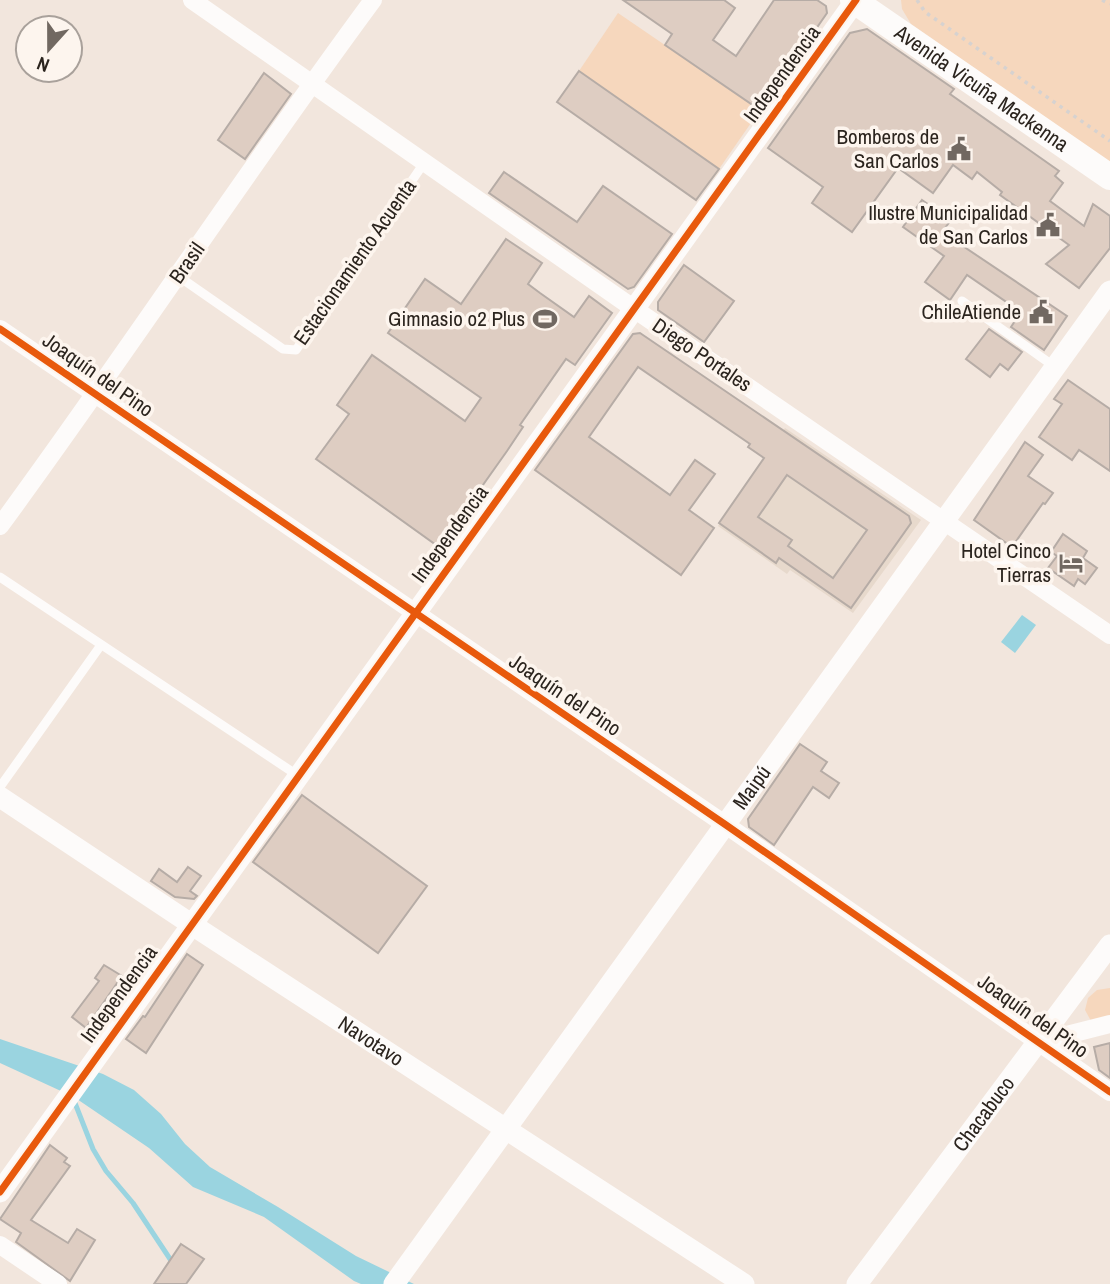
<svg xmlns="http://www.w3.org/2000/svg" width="1110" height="1284" viewBox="0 0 1110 1284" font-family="'Archivo Narrow',sans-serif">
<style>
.education{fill:#e7d9cc}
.green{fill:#f6d7bd}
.water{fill:#9ad4e0}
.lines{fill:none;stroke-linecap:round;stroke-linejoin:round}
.stream{stroke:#9ad4e0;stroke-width:5}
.building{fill:#decdc2;stroke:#b6aca6;stroke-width:2;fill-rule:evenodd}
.path{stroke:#d6d2d0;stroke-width:3.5;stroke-dasharray:3.5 5;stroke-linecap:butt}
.service{stroke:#fdfbfa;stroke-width:9}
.minor{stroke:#fdfbfa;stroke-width:18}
.tertiary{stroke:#fdfbfa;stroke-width:21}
.primary{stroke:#fdfbfa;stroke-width:26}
.cycleway-casing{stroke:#fdf5ee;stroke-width:11}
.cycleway{stroke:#e8590c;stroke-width:7}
.labels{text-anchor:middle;stroke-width:7;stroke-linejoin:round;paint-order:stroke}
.street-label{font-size:21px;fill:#2b241e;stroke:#fdf5ee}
.poi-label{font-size:21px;fill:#2b241e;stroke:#fdf5ee;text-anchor:end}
</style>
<rect width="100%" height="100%" fill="#f2e6dd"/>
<path class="education" d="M785,428L921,520L853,613L790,570L787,574L718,526Z"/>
<g class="green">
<path d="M901,0H1110V162L911,24L902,9Z"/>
<path d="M618,13L760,110L719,169L579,71Z"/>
<path d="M1110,988V1017L1091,1021L1085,1010L1088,998L1097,990Z"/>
</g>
<g class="water">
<path d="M1022,615L1036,625L1015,653L1001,642Z"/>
<path d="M0,1039L103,1074L134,1090L161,1114L185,1144L210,1167L278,1207L356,1256L414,1284H361L354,1281L264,1217L193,1187L149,1148L74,1097L0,1063Z"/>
</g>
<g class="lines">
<path class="stream" d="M73,1098L93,1149L106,1171L133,1203L174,1265"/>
</g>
<g class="building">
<path d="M623,0H724L735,8L713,40L736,56L774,0H817L826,6L827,13L760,110L665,45L672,34Z"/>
<path d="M867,29L954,89L950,94L1059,171L1055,176L1063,183L1050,201L1084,226L1093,204L1110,216V248L1079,288L1046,264L1069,245L1000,195L1002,192L977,172L972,179L953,165L933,193L898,168L852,232L812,203L823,187L768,148L850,33Z"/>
<path d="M579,71L719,169L696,200L557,102Z"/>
<path d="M264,73L291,94L245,159L218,140Z"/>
<path d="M504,172L577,222L603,186L672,234L634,287L628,289L489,193Z"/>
<path d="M922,200L951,220L942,232L1067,316L1044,350L1011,327L1021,312L967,275L950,300L925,282L944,256L903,227Z"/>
<path d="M506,239L542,263L528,284L540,293L574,317L589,296L612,313L575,365L566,359L520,425L523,427L507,451L439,547L316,459L349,414L337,405L372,355L465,421L481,398L388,333L425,279L461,304Z"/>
<path d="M684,265L734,301L704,342L658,310V302Z"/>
<path d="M989,329L1022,352L1008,370L1000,364L990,377L966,359Z"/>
<path d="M640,333L909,516L911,523L851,608L779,558L776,563L719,523L764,458L748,447L750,444L638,367L589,437L670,495L695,460L715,474L689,510L714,528L681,575L535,470L633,334ZM787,475L867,530L833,578L788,546L792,540L758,517Z"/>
<path d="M1068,380L1110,409V471L1079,450L1072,460L1039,437L1062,404L1054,399Z"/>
<path d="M1025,442L1043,455L1028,476L1053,493L1045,504L1043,503L1012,547L974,520Z"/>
<path d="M1063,534L1087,551L1083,558L1097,568L1085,584L1078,579L1074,586L1048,568L1057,556L1051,552Z"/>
<path d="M800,744L827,762L821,771L839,783L829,798L813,787L774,845L749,827L748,819Z"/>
<path d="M302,795L427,886L378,953L253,862Z"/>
<path d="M188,867L201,876L190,891L197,896L194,899L175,897L151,881L159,869L177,882Z"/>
<path d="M187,954L203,965L146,1053L126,1039L143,1016L145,1017Z"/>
<path d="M104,965L122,976L86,1028L72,1017L99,981L95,978Z"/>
<path d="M1110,1043V1078L1099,1070L1094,1047Z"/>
<path d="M50,1145L67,1158L64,1162L70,1166L31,1220L68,1243L77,1229L95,1240L70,1281L16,1242L21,1233L0,1219Z"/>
<path d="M181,1244L204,1259L186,1284H154Z"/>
</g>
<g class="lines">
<g class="path">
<path d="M917,0L925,12L938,21L1110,141"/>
<path d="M1102,0L1110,4"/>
</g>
<g class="service">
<path d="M178,276L283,349L296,350L424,163"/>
<path d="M962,301L1055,367"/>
<path d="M0,577L297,775"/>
<path d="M0,787L101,645"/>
</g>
<g class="minor">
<path d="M192,0L643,315L1110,635"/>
<path d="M0,329L726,825L1110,1092"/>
<path d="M0,526C127,353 245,173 373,0"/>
<path d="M1039,1042L1110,1024"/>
<path d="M0,1245L58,1284"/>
</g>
<g class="tertiary">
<path id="s1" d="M0,797L200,930L744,1284"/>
<path d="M0,1192L856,0"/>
<path id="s2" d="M394,1284L1110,291"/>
<path id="s3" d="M857,1284L1110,945"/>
</g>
<path class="primary" id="s4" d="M853,0L1110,177"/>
<g class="cycleway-casing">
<g id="cycleway">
<path d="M0,329L726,825L1110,1092"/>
<path d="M0,1192L856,0"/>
</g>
</g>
<use href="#cycleway" class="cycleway"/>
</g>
<defs>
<g id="civic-bare" transform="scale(1.89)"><path d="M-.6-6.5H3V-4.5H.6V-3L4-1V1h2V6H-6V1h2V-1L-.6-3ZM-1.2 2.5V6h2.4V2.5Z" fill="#716861" stroke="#fdf5ee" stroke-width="2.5" paint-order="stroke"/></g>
<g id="stadium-bare" transform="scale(1.89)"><path d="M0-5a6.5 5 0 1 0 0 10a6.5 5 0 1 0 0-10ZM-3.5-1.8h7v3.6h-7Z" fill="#716861" stroke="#fdf5ee" stroke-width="2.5" paint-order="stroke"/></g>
<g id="hotel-bare" transform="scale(1.89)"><path d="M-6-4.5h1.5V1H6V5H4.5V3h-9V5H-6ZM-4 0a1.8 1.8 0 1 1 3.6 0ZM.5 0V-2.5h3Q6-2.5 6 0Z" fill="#716861" stroke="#fdf5ee" stroke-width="2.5" paint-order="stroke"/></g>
</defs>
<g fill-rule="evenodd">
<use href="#civic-bare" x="959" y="149"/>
<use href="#civic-bare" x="1048" y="225"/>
<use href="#civic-bare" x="1041" y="312"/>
<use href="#stadium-bare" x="545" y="319"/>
<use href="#hotel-bare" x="1071" y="563"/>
</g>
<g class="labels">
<g class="street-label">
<text transform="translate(782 74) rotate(-54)" y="7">Independencia</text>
<text dy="7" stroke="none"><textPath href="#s4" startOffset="156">Avenida Vicuña Mackenna</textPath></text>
<text transform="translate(355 262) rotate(-55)" y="7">Estacionamiento Acuenta</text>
<text transform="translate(187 263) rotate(-55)" y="7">Brasil</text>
<text transform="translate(702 355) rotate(34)" y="7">Diego Portales</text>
<text transform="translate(98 375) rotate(35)" y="7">Joaquín del Pino</text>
<text transform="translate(450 534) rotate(-54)" y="7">Independencia</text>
<text transform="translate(565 695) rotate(34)" y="7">Joaquín del Pino</text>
<text dy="7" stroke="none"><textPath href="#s2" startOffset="612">Maipú</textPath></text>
<text transform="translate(119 994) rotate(-54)" y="7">Independencia</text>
<text transform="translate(1033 1016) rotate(35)" y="7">Joaquín del Pino</text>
<text dy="7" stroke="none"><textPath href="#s1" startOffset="444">Navotavo</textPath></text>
<text dy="7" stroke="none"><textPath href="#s3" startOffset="212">Chacabuco</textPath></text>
</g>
<g class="poi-label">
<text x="939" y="144">Bomberos de<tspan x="939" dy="24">San Carlos</tspan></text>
<text x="1028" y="220">Ilustre Municipalidad<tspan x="1028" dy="24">de San Carlos</tspan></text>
<text x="1021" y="319">ChileAtiende</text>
<text x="525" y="326">Gimnasio o2 Plus</text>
<text x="1051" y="558">Hotel Cinco<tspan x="1051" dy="24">Tierras</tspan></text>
</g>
</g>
<g transform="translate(49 49) rotate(201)"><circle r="33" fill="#fdf5ee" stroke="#a9a19b" stroke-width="2"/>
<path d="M0-5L12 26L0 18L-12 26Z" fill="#716861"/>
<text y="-10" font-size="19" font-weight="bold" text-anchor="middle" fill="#2b241e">N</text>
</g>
</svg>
